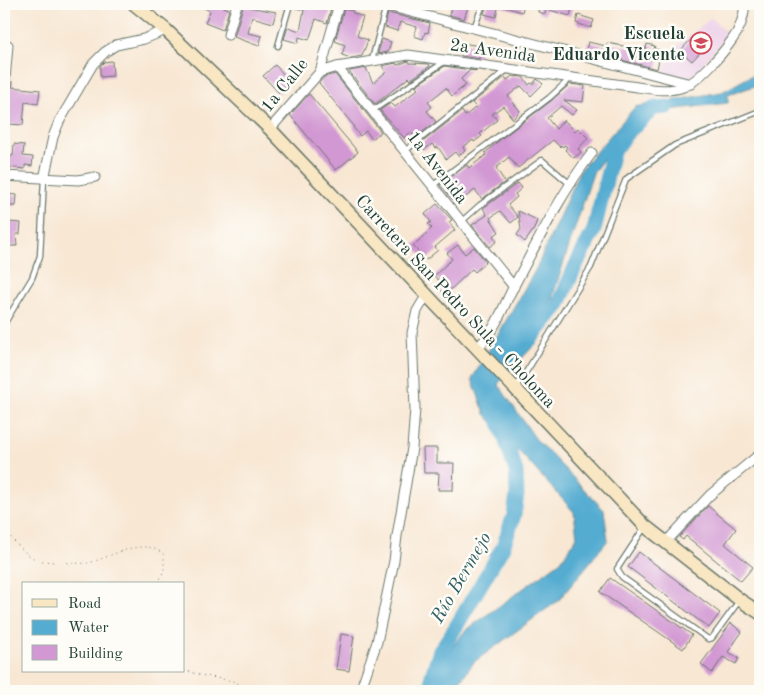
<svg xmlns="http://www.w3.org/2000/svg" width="764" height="695" viewBox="0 0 764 695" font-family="'Old Standard TT',serif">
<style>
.built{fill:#edd1e9}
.water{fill:#55acd1;stroke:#3a7482}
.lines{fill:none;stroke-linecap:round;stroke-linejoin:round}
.river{stroke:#55acd1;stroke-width:15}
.building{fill:#d298d3}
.service-casing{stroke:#6b786c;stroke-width:7}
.minor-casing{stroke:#6b786c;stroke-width:11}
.secondary-casing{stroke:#6b786c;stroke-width:15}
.path{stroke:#6b786c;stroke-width:1;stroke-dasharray:1 4;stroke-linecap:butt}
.service{stroke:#fff;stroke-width:4.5}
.minor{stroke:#fff;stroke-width:9}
.secondary{stroke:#f9e7c3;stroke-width:12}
.labels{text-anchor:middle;stroke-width:5;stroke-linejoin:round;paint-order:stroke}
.poi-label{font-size:18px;font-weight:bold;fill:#1f3d34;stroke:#fdfcf7;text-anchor:end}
.street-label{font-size:18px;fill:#1f3d34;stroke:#fdfcf7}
.water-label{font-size:19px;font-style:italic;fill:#2f5e63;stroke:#fdfcf7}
</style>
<rect width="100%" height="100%" fill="#fdfcf7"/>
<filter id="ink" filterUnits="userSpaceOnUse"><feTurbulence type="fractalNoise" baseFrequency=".02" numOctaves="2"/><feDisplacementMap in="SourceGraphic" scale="10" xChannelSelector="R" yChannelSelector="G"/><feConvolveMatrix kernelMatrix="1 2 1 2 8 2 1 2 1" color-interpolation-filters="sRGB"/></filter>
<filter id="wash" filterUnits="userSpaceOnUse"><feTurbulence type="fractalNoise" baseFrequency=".0096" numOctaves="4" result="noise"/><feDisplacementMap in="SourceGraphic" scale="20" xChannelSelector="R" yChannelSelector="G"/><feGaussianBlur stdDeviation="1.12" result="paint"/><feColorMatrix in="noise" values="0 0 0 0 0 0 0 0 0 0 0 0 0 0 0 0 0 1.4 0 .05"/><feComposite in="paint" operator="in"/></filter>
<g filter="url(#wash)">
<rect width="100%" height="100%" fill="#f8e7d3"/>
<path class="built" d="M711,18L728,34L689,80L663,74L670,52Z"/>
<path class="water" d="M760,71V84L728,95V103L644,113L629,124L593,173L538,341L498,384L535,438L604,510L608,540L559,600L474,662L457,685L458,691H431L439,663L465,631L561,561L577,537L574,512L485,414L472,379L536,269L580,170L635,107L722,92Z"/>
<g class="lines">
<g class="river">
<path d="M530,340L558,306L575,267L594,230L613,151L627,133L654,108L667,107"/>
<path d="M432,691V675L440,651L454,630L503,547L514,515L517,495L516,471L497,414"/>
</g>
</g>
<g id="blocks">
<g class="building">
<path d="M206,4H216L229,9L223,30L205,23L210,11L204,8Z"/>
<path d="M294,4H326L332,5L327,23L316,19L309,40L299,37L298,43L284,39L288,27L300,31L304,10L293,7Z"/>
<path d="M452,4H469L464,19L449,15Z"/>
<path d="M487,4H499L496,17L484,14Z"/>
<path d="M500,4H524L522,12L500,6Z"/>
<path d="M535,4H557L572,8L570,16L546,9L545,14L538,12L539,7L534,6Z"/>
<path d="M243,6L276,12L273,23L252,17L248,33L262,36L259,46L234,37Z"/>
<path d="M344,9L353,11V13L363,17L357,36L368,40L362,56L351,58L342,55L345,45L335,41Z"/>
<path d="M388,13L430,23L428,33L425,32L423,39L414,36L417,27L400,22L397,31L385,27Z"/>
<path d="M578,15L594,20L591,28L576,23Z"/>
<path d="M697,33L708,44L692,61L680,51Z"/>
<path d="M382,39L391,42L388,52L378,54Z"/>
<path d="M588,42L606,46L607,43L640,49L641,48L646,49L647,44L655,46L654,49L661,50L657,69L586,51Z"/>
<path d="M462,43L480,46L479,59L461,56Z"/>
<path d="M112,61L113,76L100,77V66L104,62Z"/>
<path d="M408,61L410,63L429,64L430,66L410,80L409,77L407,79L375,104L349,71L366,68L373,83L386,72L382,66L396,63L397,65Z"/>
<path d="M275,65L291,82L279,93L263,76Z"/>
<path d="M445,66L477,71L470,70L461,79L466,85L452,96L446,88L428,102L432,107L427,111L436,122L415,138L411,132L404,138L380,110L391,103L395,107L418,89L415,86Z"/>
<path d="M335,74L381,132L372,139L366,131L360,136L353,127L354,126L319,83L324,77Z"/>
<path d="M512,76L523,77L529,85L531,83L533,84L537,79L543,84L531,96L521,86L508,96L520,111L513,119L503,106L492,114L497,120L480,134L482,136L474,142L473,140L463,147L465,151L458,156L455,152L446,159L438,147L436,148L432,144L424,150L420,144L462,111L465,116L476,107L472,103L505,77L507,80Z"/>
<path d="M11,82H13L12,87L40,90L38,104L25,102L23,125L8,124V119H4V111H8Z"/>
<path d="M570,84L585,86L583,102L564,100L577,110L572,115L561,106L547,118L556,129L564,120L575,131L578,128L588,138L578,149L581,152L574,158L565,150L567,147L565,145L563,147L561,145L560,147L553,140L518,168L509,157L496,168L505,182L482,199L475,190L463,199L461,197L453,200L440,185L467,165L469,168L486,155L485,153L502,138L551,101Z"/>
<path d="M309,94L358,152L336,170L290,115Z"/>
<path d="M14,144L24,145L23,156L33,157L32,166L25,165V169L6,167L7,156H13Z"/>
<path d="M518,183L522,188L515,194L517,197L508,205L518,217L511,223L500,211L490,218L499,232L493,236L497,241L490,247L472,225L487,215L483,208Z"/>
<path d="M4,194L17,195L16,206H4Z"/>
<path d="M437,204L452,220L449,222L455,230L435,247L438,250L426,260L413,246L432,228L428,224L431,222L425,214Z"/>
<path d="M518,211L537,220L534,229L525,242L517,235L521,229Z"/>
<path d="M9,222L21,223L20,234H16L17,246H4V238L8,239Z"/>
<path d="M458,245L465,254L474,247L486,262L475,272L472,269L445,295L439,288L443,284L434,276L452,259L447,253Z"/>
<path d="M423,448H437V463H454L453,490H438L439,473H424Z"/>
<path d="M708,506L736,529L725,544L753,567L741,581L686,536L683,540L679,537Z"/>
<path d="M639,552L720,613L709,628L628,567Z"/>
<path d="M610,578L692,635L683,649L600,592Z"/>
<path d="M731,623L742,632L728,652L739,658L736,664L723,657L712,673L701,664Z"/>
<path d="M341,634L354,636L349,671L336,669Z"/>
</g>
</g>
</g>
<g filter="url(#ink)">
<use href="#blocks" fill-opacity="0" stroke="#6b786c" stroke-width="1"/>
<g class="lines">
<g class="service-casing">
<g id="service">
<path d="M474,28L483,4"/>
<path d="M278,46L290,4"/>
<path d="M372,60L386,6"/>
<path d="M372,111L444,62"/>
<path d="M405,151L507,70"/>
<path d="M432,186L549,98L571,78"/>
<path d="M461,222L480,205L542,160L570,184"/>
<path d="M4,324L32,278L40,256L44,179"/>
<path d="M515,387L523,377L591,267L626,179L675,145L760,111"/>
<path d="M644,528L617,569L622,577L708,639L712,638L739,601"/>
</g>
</g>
<g class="minor-casing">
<g id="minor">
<path d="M380,4L691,84"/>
<path d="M228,35L237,4"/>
<path d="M337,67L514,287"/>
<path d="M320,72L337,67L408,55L630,86C647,88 667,93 683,87C698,82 723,53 732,40C740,30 744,16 745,4"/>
<path d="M4,91L8,45"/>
<path d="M270,129L320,72L339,4"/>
<path d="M4,176L78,180L95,177"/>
<path d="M44,179L53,137L59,122L93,64L105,52L116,45L144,39L166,30"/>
<path d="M477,348C495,332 503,307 514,286C538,241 561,193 592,153"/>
<path d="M665,543L710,495L760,454"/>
<path d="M360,691L377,642L394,561L397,536L412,448L415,409L412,333L417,311L426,296"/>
</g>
</g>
<g class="secondary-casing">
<path id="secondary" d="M134,4L166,30L270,129L645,526L740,600L760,613"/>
</g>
<g class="path">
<path d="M4,530C13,539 25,556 38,560C44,562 82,564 88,563C110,558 144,535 164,555V570L158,584"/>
<path d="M184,670L200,675L233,681L253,691"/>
</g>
<use href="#service" class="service"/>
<use href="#minor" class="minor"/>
<use href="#secondary" class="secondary"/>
</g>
</g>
<defs>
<g id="school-ring" transform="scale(1.125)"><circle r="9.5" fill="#fdfcf7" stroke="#d1495b" stroke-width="1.5"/><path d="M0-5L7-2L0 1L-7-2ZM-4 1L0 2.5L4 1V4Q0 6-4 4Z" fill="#d1495b"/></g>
</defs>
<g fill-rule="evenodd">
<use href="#school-ring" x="701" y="43"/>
</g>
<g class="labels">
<g class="poi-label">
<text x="685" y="39">Escuela<tspan x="685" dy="21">Eduardo Vicente</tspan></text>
</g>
<g class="street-label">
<text transform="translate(493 50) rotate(8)" y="6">2a Avenida</text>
<text transform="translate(284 85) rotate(-51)" y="6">1a Calle</text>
<text transform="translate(438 167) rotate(52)" y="6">1a Avenida</text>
<text transform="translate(456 301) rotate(47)" y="6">Carretera San Pedro Sula - Choloma</text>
</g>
<g class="water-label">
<text transform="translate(460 577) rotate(-60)" y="7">Río Bermejo</text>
</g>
</g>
<rect width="764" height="695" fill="none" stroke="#fdfcf7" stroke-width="20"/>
<rect x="22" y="582" width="162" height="90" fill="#fdfcf7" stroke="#a4b0a9"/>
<rect x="32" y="599" width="25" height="8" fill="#f9e7c3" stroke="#a4b0a9"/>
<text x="68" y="608" font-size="15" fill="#1f3d34">Road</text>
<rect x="32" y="620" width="25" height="15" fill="#55acd1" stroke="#a4b0a9"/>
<text x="68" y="632" font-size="15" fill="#1f3d34">Water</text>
<rect x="32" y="645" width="25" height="15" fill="#d298d3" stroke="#a4b0a9"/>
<text x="68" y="658" font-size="15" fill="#1f3d34">Building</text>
</svg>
